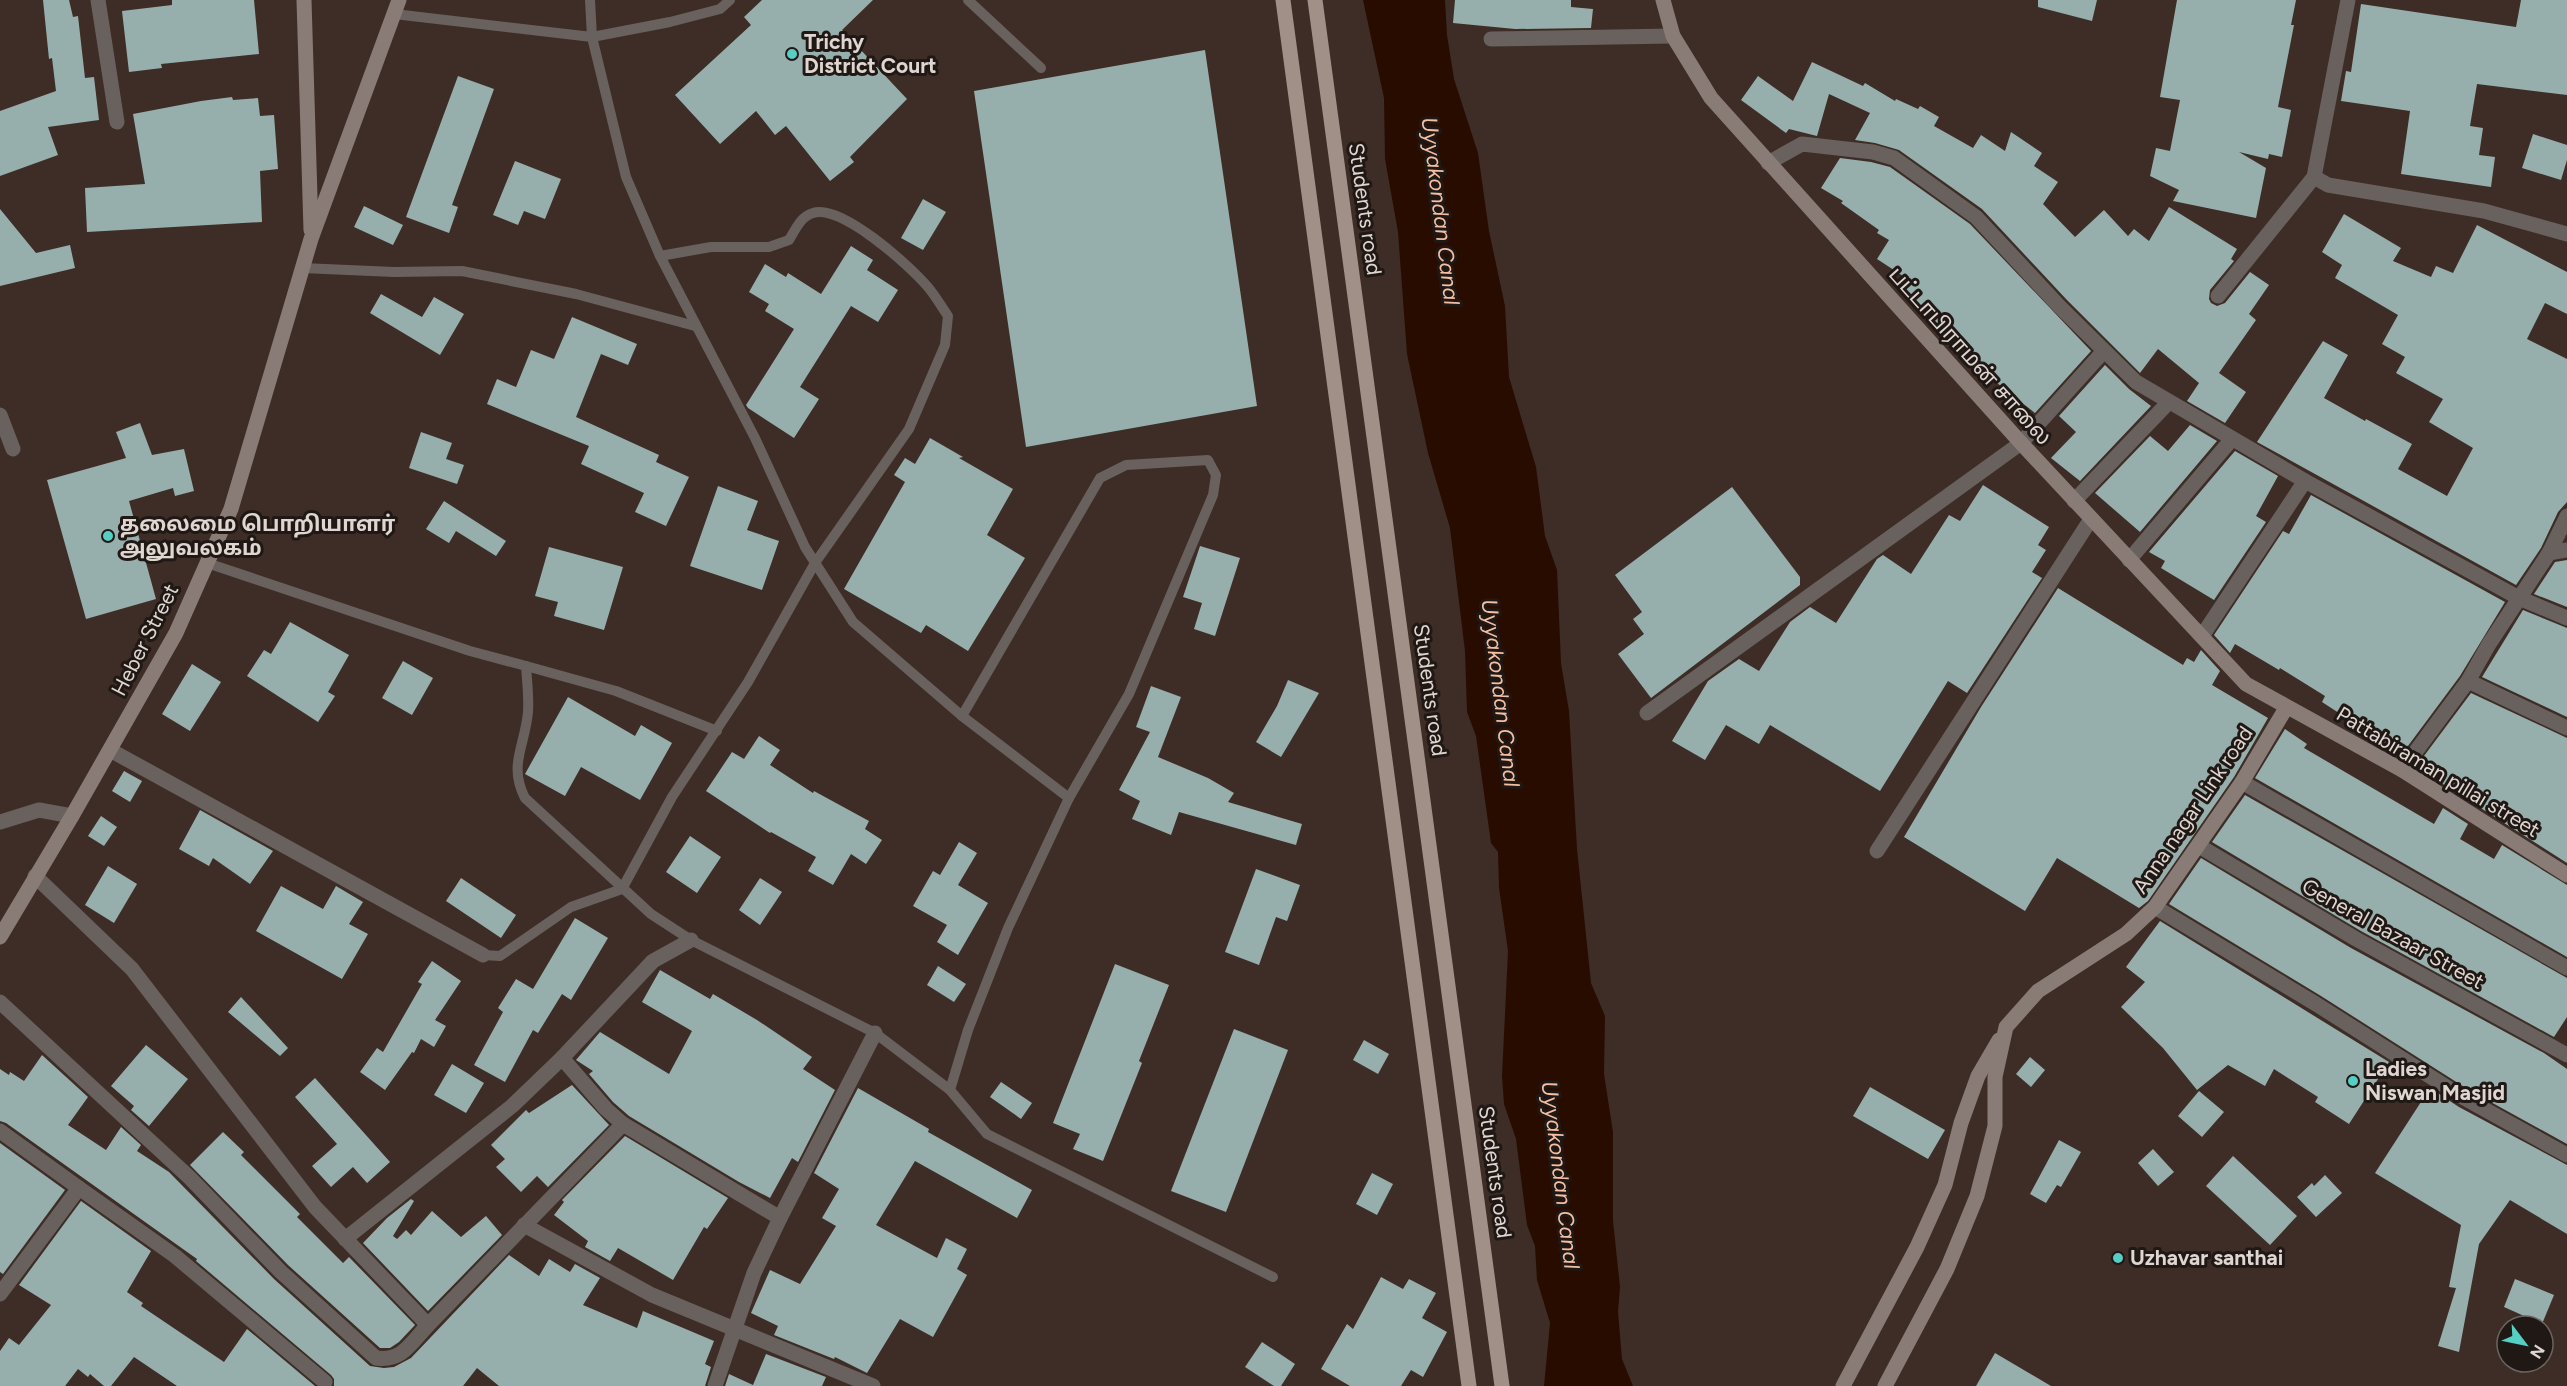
<svg xmlns="http://www.w3.org/2000/svg" width="2567" height="1386" viewBox="0 0 2567 1386" font-family="Figtree,'Noto Sans Tamil',sans-serif">
<style>
.water{fill:#290c00}
.building{fill:#97afac}
.lines{fill:none;stroke-linecap:round;stroke-linejoin:round}
.lane{stroke:#69615e;stroke-width:10}
.street{stroke:#69615e;stroke-width:15}
.secondary{stroke:#897c76;stroke-width:15}
.primary{stroke:#a09088;stroke-width:15}
.poi-dot{fill:#55cec4;stroke:#1f1814;stroke-width:2}
.labels{text-anchor:middle;stroke-width:6;stroke-linejoin:round;paint-order:stroke}
.poi-label{font-size:21px;font-weight:bold;fill:#e0d6d1;stroke:#1f1814;text-anchor:start}
.street-label{font-size:21px;fill:#e0d6d1;stroke:#1f1814}
.water-label{font-size:22px;font-style:italic;fill:#f6bfa4;stroke:#1f1814}
</style>
<rect width="100%" height="100%" fill="#3d2d26"/>
<path class="water" d="M1363,0H1445L1447,35L1454,79L1478,153L1489,231L1505,306L1509,377L1536,467L1545,536L1557,570L1561,663L1569,711L1577,849L1591,983L1605,1016L1604,1074L1613,1132V1221L1620,1287L1618,1312L1622,1359L1633,1386H1544L1550,1323L1537,1280L1535,1246L1527,1225L1516,1139L1504,1104L1502,1076L1508,951L1499,888L1498,852L1491,843L1476,736L1467,712L1465,651L1450,528L1428,453L1407,354L1398,232L1385,159L1384,98Z"/>
<g class="building">
<path d="M43,0H69L73,17L78,16L85,78L94,77L99,120L48,127L58,155L0,176V111L56,91L52,58L49,59Z"/>
<path d="M172,0H254L259,54L161,64L162,68L129,72L122,11L172,5Z"/>
<path d="M762,0H873L842,30L907,99L850,157L854,162L830,181L786,126L775,135L756,111L720,144L675,95L751,25L744,17Z"/>
<path d="M1455,0H1571V7L1593,9L1591,28L1515,29L1453,23Z"/>
<path d="M2038,0H2097L2092,21L2038,7Z"/>
<path d="M2177,0H2296L2291,25H2294L2278,107L2291,110L2282,157L2269,154L2268,159L2239,152L2266,168L2256,218L2173,201L2179,190L2150,176L2156,148L2170,151L2180,100L2160,97Z"/>
<path d="M2521,0H2567V95L2477,84L2470,126L2483,128L2479,155L2495,157L2491,187L2401,174L2410,111L2341,101L2346,71L2351,72L2361,4L2516,27Z"/>
<path d="M1205,50L1257,406L1026,447L974,91Z"/>
<path d="M1812,62L1863,86L1865,83L1895,101L1896,99L1918,109L1920,106L1939,117L1934,126L1973,148L1981,135L2005,151L2011,132L2042,153L2034,166L2058,182L2043,204L2075,237L2104,210L2128,236L2134,229L2149,241L2169,207L2237,249L2231,259L2234,261L2210,290L2209,299L2211,303L2217,306L2225,303L2250,272L2269,285L2249,314L2256,320L2219,373L2246,392L2225,423L2187,401L2199,383L2158,349L2140,373L2066,299L1982,209L1899,150L1875,143L1855,140L1870,113L1829,94L1817,136L1789,129L1786,133L1741,100L1758,76L1793,101Z"/>
<path d="M458,76L494,89L452,205L458,207L449,233L406,217Z"/>
<path d="M232,97L233,100L258,98L260,116L274,115L278,169L260,171L262,222L87,232L85,188L145,184L133,114L201,101Z"/>
<path d="M2533,134L2567,145V160L2561,180L2522,168Z"/>
<path d="M1840,158L1871,162L1890,167L1970,224L2091,351L2035,413L1992,379L1993,377L1953,342L1956,339L1933,320L1935,317L1896,285L1903,276L1877,259L1889,240L1877,233L1879,230L1841,203L1843,201L1821,188Z"/>
<path d="M515,161L561,179L545,219L524,211L518,225L493,215Z"/>
<path d="M923,199L946,212L923,250L901,238Z"/>
<path d="M364,206L403,225L393,245L354,227Z"/>
<path d="M0,209L36,253L70,245L75,268L0,286Z"/>
<path d="M2344,214L2401,248L2393,261L2431,277L2436,266L2453,273L2477,225L2567,272V314L2545,303L2527,339L2567,359V502L2558,512L2541,548L2516,585L2257,442L2323,341L2348,355L2324,398L2365,421L2366,419L2412,444L2398,469L2447,496L2473,448L2429,422L2443,399L2396,373L2405,357L2382,344L2398,315L2335,278L2342,265L2322,252Z"/>
<path d="M851,246L873,260L867,270L898,290L878,322L851,306L800,387L819,399L794,438L748,408L746,405L794,329L765,311L769,304L749,292L765,264L786,277L788,273L821,294Z"/>
<path d="M381,294L422,317L434,297L464,314L440,355L370,313Z"/>
<path d="M572,317L637,344L628,365L601,354L576,417L659,455L656,462L689,477L666,526L635,512L644,493L581,464L589,446L487,404L497,379L516,387L531,350L554,359Z"/>
<path d="M2105,365L2129,389L2151,406L2080,481L2051,458L2076,432L2059,416Z"/>
<path d="M140,423L152,455L184,449L194,491L175,496L173,488L129,501L156,599L86,619L47,480L126,458L116,432Z"/>
<path d="M2190,425L2217,441L2140,532L2095,493L2150,436L2168,451Z"/>
<path d="M421,432L452,443L446,459L464,465L457,484L409,468Z"/>
<path d="M930,438L963,457L959,458L1013,489L987,535L1025,558L968,651L926,625L921,633L844,589L905,482L894,475L905,458L915,464Z"/>
<path d="M2235,451L2278,476L2256,516L2266,522L2214,600L2161,568L2165,561L2149,552Z"/>
<path d="M1983,485L2049,527L2038,545L2046,550L2032,572L2042,578L1967,693L1948,681L1880,791L1770,725L1759,744L1726,725L1705,760L1672,741L1708,681L1739,659L1759,671L1790,622L1810,607L1836,623L1877,559L1883,555L1911,574L1949,515L1960,521Z"/>
<path d="M718,486L758,501L747,530L779,541L762,590L690,566Z"/>
<path d="M1732,487L1800,577V585L1651,698L1618,654L1644,634L1633,619L1642,612L1615,575Z"/>
<path d="M2311,495L2505,602L2460,676L2402,754L2322,702L2325,696L2280,668L2279,670L2235,644L2230,653L2214,635L2283,531L2289,534Z"/>
<path d="M444,501L506,541L496,556L456,531L449,543L426,529Z"/>
<path d="M1200,546L1240,558L1215,636L1194,629L1202,603L1183,597Z"/>
<path d="M549,547L623,567L604,630L554,616L558,602L535,596Z"/>
<path d="M2567,560V607L2534,594L2555,562Z"/>
<path d="M2058,588L2183,665L2187,658L2194,662L2201,650L2220,671L2212,685L2268,718L2234,777L2148,901L2139,908L2057,858L2025,911L1904,837L1981,707Z"/>
<path d="M2523,610L2567,628V717L2482,677Z"/>
<path d="M290,622L349,655L328,692L335,696L318,722L247,676L264,650L271,654Z"/>
<path d="M403,661L433,678L412,715L382,698Z"/>
<path d="M192,664L221,682L190,731L162,714Z"/>
<path d="M1288,680L1319,693L1281,757L1256,742L1277,706Z"/>
<path d="M1151,686L1181,697L1158,757L1208,778L1234,793L1228,802L1302,824L1296,845L1179,812L1171,835L1132,819L1140,801L1119,790L1150,732L1136,727Z"/>
<path d="M2471,693L2567,738V863L2424,772L2426,769L2418,764Z"/>
<path d="M568,697L635,736L641,725L672,743L640,800L581,767L565,796L525,774Z"/>
<path d="M2285,729L2307,744L2304,748L2434,824L2443,808L2468,824L2460,839L2494,859L2502,845L2567,885V957L2255,778Z"/>
<path d="M759,736L780,750L770,765L813,793L814,791L869,821L865,829L882,840L866,864L851,854L833,885L808,871L816,857L771,832L770,833L706,791L732,752L744,759Z"/>
<path d="M124,771L142,781L130,802L112,791Z"/>
<path d="M2245,795L2567,978V1017L2554,1037L2361,931L2212,842Z"/>
<path d="M200,810L273,851L250,884L213,858L209,866L179,849Z"/>
<path d="M101,816L117,827L104,846L88,836Z"/>
<path d="M690,836L721,857L697,893L666,872Z"/>
<path d="M959,842L977,853L958,885L988,903L958,955L937,942L947,925L913,906L933,871L940,875Z"/>
<path d="M2201,858L2351,948L2544,1053L2567,1069V1144L2469,1090L2321,996L2169,904Z"/>
<path d="M108,866L137,884L114,923L85,905Z"/>
<path d="M1256,869L1300,885L1287,921L1276,917L1259,965L1225,952Z"/>
<path d="M461,878L516,915L501,938L446,901Z"/>
<path d="M760,878L782,892L760,925L739,910Z"/>
<path d="M281,886L323,909L336,886L363,902L349,924L368,934L342,979L256,931Z"/>
<path d="M575,918L608,938L571,1000L562,994L538,1033L533,1030L505,1082L474,1065L503,1012L498,1008L516,979L533,989Z"/>
<path d="M2160,921L2389,1062L2349,1124L2315,1102L2318,1097L2274,1069L2265,1086L2228,1065L2197,1090L2163,1048L2121,1007L2145,982L2126,967Z"/>
<path d="M432,961L461,981L435,1020L446,1026L434,1047L421,1039L414,1053L412,1052L385,1090L360,1072L377,1048L383,1052L422,984L418,982Z"/>
<path d="M1115,964L1169,985L1139,1061L1142,1063L1103,1161L1073,1149L1080,1134L1053,1123Z"/>
<path d="M938,966L966,984L954,1002L927,985Z"/>
<path d="M660,970L710,999L713,994L757,1020L812,1057L803,1069L835,1090L798,1162L792,1158L770,1198L739,1182L629,1116L613,1102L589,1074L593,1071L576,1060L600,1032L669,1074L692,1031L642,1002Z"/>
<path d="M241,997L288,1048L280,1056L228,1012Z"/>
<path d="M1234,1029L1288,1050L1226,1212L1171,1191Z"/>
<path d="M1364,1040L1389,1054L1378,1074L1353,1060Z"/>
<path d="M146,1045L188,1079L149,1126L131,1110L134,1106L111,1086Z"/>
<path d="M42,1055L88,1097L68,1125L106,1150L121,1127L141,1145L137,1151L169,1172L274,1279L370,1366L384,1368L394,1367L411,1358L509,1255L539,1276L549,1259L570,1272L575,1264L600,1278L583,1305L637,1328L643,1311L714,1341L705,1364L711,1367L705,1386H499L477,1368L463,1386H334V1379L331,1375L196,1261L197,1259L6,1123L0,1121V1069L9,1075L10,1072L24,1081Z"/>
<path d="M2030,1057L2045,1070L2031,1087L2016,1074Z"/>
<path d="M452,1064L484,1083L466,1113L434,1095Z"/>
<path d="M315,1078L390,1162L367,1183L353,1167L331,1187L312,1166L337,1144L295,1097Z"/>
<path d="M1001,1082L1032,1103L1021,1119L990,1097Z"/>
<path d="M572,1085L609,1125L548,1187L537,1176L521,1192L496,1167L505,1159L491,1145L526,1110L529,1113Z"/>
<path d="M1870,1087L1945,1130L1928,1159L1853,1116Z"/>
<path d="M858,1088L929,1129L928,1132L1032,1190L1017,1218L915,1161L876,1225L937,1258L946,1238L967,1249L957,1269L967,1275L933,1337L900,1319L867,1373L835,1357L834,1359L774,1335L778,1326L751,1313L770,1270L800,1284L836,1226L822,1218L839,1189L814,1173Z"/>
<path d="M2430,1088L2459,1107L2567,1165V1234L2510,1200L2479,1244L2459,1352L2438,1346L2456,1288L2449,1287L2461,1225L2375,1173Z"/>
<path d="M2199,1091L2224,1112L2202,1137L2178,1116Z"/>
<path d="M223,1132L244,1152L241,1155L300,1214L297,1217L343,1263L349,1257L415,1325L399,1342L390,1348H380L288,1265L190,1165Z"/>
<path d="M625,1136L728,1198L707,1229L704,1227L673,1280L618,1248L610,1261L585,1247L588,1241L554,1215L564,1202L562,1200Z"/>
<path d="M2059,1140L2081,1152L2061,1187L2057,1185L2046,1203L2030,1194Z"/>
<path d="M0,1143L65,1190L3,1274L0,1272Z"/>
<path d="M2153,1149L2174,1172L2158,1186L2138,1163Z"/>
<path d="M2233,1156L2297,1216L2270,1245L2206,1186Z"/>
<path d="M1372,1173L1393,1184L1377,1215L1356,1204Z"/>
<path d="M2325,1175L2342,1193L2316,1217L2297,1197L2312,1183L2314,1186Z"/>
<path d="M411,1199L414,1201L393,1236L397,1239L406,1230L411,1235L432,1211L461,1237L486,1216L502,1235L428,1311L363,1243L387,1218Z"/>
<path d="M81,1201L151,1251L127,1292L143,1303L141,1306L224,1362L247,1329L315,1386H177L134,1357L111,1386H104L90,1374L88,1377L78,1369L65,1386H0V1351L9,1338L19,1345L51,1305L19,1285Z"/>
<path d="M1381,1277L1403,1289L1409,1279L1436,1293L1422,1318L1447,1332L1423,1377L1411,1370L1401,1386H1350L1321,1369L1347,1324L1353,1329Z"/>
<path d="M2515,1279L2554,1295L2542,1324L2504,1307Z"/>
<path d="M1262,1342L1295,1364L1281,1386H1274L1245,1367Z"/>
<path d="M1995,1353L2051,1386H1976Z"/>
<path d="M766,1354L826,1377L822,1386H725L729,1374L753,1385Z"/>
</g>
<g class="lines">
<g class="lane">
<path d="M590,0L592,37L626,177L660,256L755,438L805,547L853,622L962,716L1069,798"/>
<path d="M968,0L1041,68"/>
<path d="M394,14L592,37L670,22L720,9L730,0"/>
<path d="M302,268L394,272L462,271L576,294L695,326"/>
<path d="M207,563L470,651L526,666C527,681 529,697 528,712C525,746 508,765 525,798L651,914L691,940L875,1033L950,1090L968,1030L1008,928L1069,798L1129,694L1213,495L1216,475L1208,460L1126,465L1100,478L962,716"/>
<path d="M526,666L616,691L717,731"/>
<path d="M483,955L500,956L571,907L622,889L672,797L748,682L815,563L909,429L945,345L948,316C941,306 935,295 927,286C909,265 840,203 813,213C800,217 796,229 789,240L769,247H711L660,256"/>
<path d="M950,1090L987,1134L1273,1277"/>
</g>
<g class="street">
<path d="M98,0L117,122"/>
<path d="M1491,39L1673,36"/>
<path d="M1768,163L1802,144L1873,152L1894,158L1976,217L2059,306L2136,382L2305,481L2519,598L2567,618"/>
<path d="M2314,177L2328,185L2484,211L2567,234"/>
<path d="M2218,296L2314,177L2348,0"/>
<path d="M0,415L13,449"/>
<path d="M2074,501L2168,403"/>
<path d="M2549,553L2567,550"/>
<path d="M2129,560L2232,439"/>
<path d="M2202,636L2305,481"/>
<path d="M2468,681L2567,728"/>
<path d="M1647,713L2021,443L2103,352"/>
<path d="M110,750L483,955"/>
<path d="M2402,770L2468,681L2489,644L2549,553L2567,516"/>
<path d="M2242,782L2567,968"/>
<path d="M0,822L39,810L72,816"/>
<path d="M2199,846L2356,939L2567,1055"/>
<path d="M1877,851L2091,519"/>
<path d="M35,876L132,969L315,1207L428,1325L623,1124"/>
<path d="M2155,907L2316,1004L2464,1098L2567,1155"/>
<path d="M0,1002L189,1177L281,1272L376,1358C402,1362 411,1343 428,1325"/>
<path d="M562,1058L606,1109L623,1124L780,1218"/>
<path d="M0,1131L79,1188L0,1294"/>
<path d="M79,1188L175,1256L325,1382"/>
<path d="M524,1225L652,1295L873,1386"/>
<path d="M345,1239L512,1106L562,1058L653,961L691,940"/>
<path d="M715,1386L754,1273L780,1218L875,1033"/>
</g>
<g class="secondary">
<path d="M304,0L311,230"/>
<path d="M1663,0L1673,36L1711,98L2021,443L2246,684L2402,770L2567,875"/>
<path d="M0,937L72,816L176,633L231,509L311,239L399,0"/>
<path d="M1843,1386L1917,1247L1945,1185L1961,1123L1978,1076L1999,1040"/>
<path d="M1885,1386L1947,1269L1977,1196L1995,1126V1077L2006,1027L2038,991L2126,934L2155,907L2242,782L2286,708"/>
</g>
<g class="primary">
<path d="M1283,0L1469,1386"/>
<path d="M1315,0L1502,1386"/>
</g>
</g>
<g class="poi-dot">
<circle cx="792" cy="54" r="6"/>
<circle cx="108" cy="536" r="6"/>
<circle cx="2353" cy="1081" r="6"/>
<circle cx="2118" cy="1258" r="6"/>
</g>
<g class="labels">
<g class="poi-label">
<text x="804" y="49">Trichy<tspan x="804" dy="24">District Court</tspan></text>
<text x="120" y="531">தலைமை பொறியாளர்<tspan x="120" dy="24">அலுவலகம்</tspan></text>
<text x="2365" y="1076">Ladies<tspan x="2365" dy="24">Niswan Masjid</tspan></text>
<text x="2130" y="1265">Uzhavar santhai</text>
</g>
<g class="street-label">
<text transform="translate(1365 209) rotate(82)" y="7">Students road</text>
<text transform="translate(1970 356) rotate(48)" y="7">பட்டாபிராமன் சாலை</text>
<text transform="translate(145 640) rotate(-63)" y="7">Heber Street</text>
<text transform="translate(1430 690) rotate(82)" y="7">Students road</text>
<text transform="translate(2438 772) rotate(31)" y="7">Pattabiraman pillai street</text>
<text transform="translate(2193 810) rotate(-56)" y="7">Anna nagar Link road</text>
<text transform="translate(2393 934) rotate(29)" y="7">General Bazaar Street</text>
<text transform="translate(1495 1172) rotate(82)" y="7">Students road</text>
</g>
<g class="water-label">
<text transform="translate(1441 211) rotate(83)" y="8">Uyyakondan Canal</text>
<text transform="translate(1501 693) rotate(83)" y="8">Uyyakondan Canal</text>
<text transform="translate(1561 1175) rotate(83)" y="8">Uyyakondan Canal</text>
</g>
</g>
<g transform="translate(2525 1344) rotate(122)"><circle r="28" fill="#1f1814" stroke="#6c6460" stroke-width="1.5"/>
<path d="M0-4.5L10 22L0 15L-10 22Z" fill="#55cec4"/>
<text y="-9" font-size="16" font-weight="bold" text-anchor="middle" fill="#e0d6d1">N</text>
</g>
</svg>
